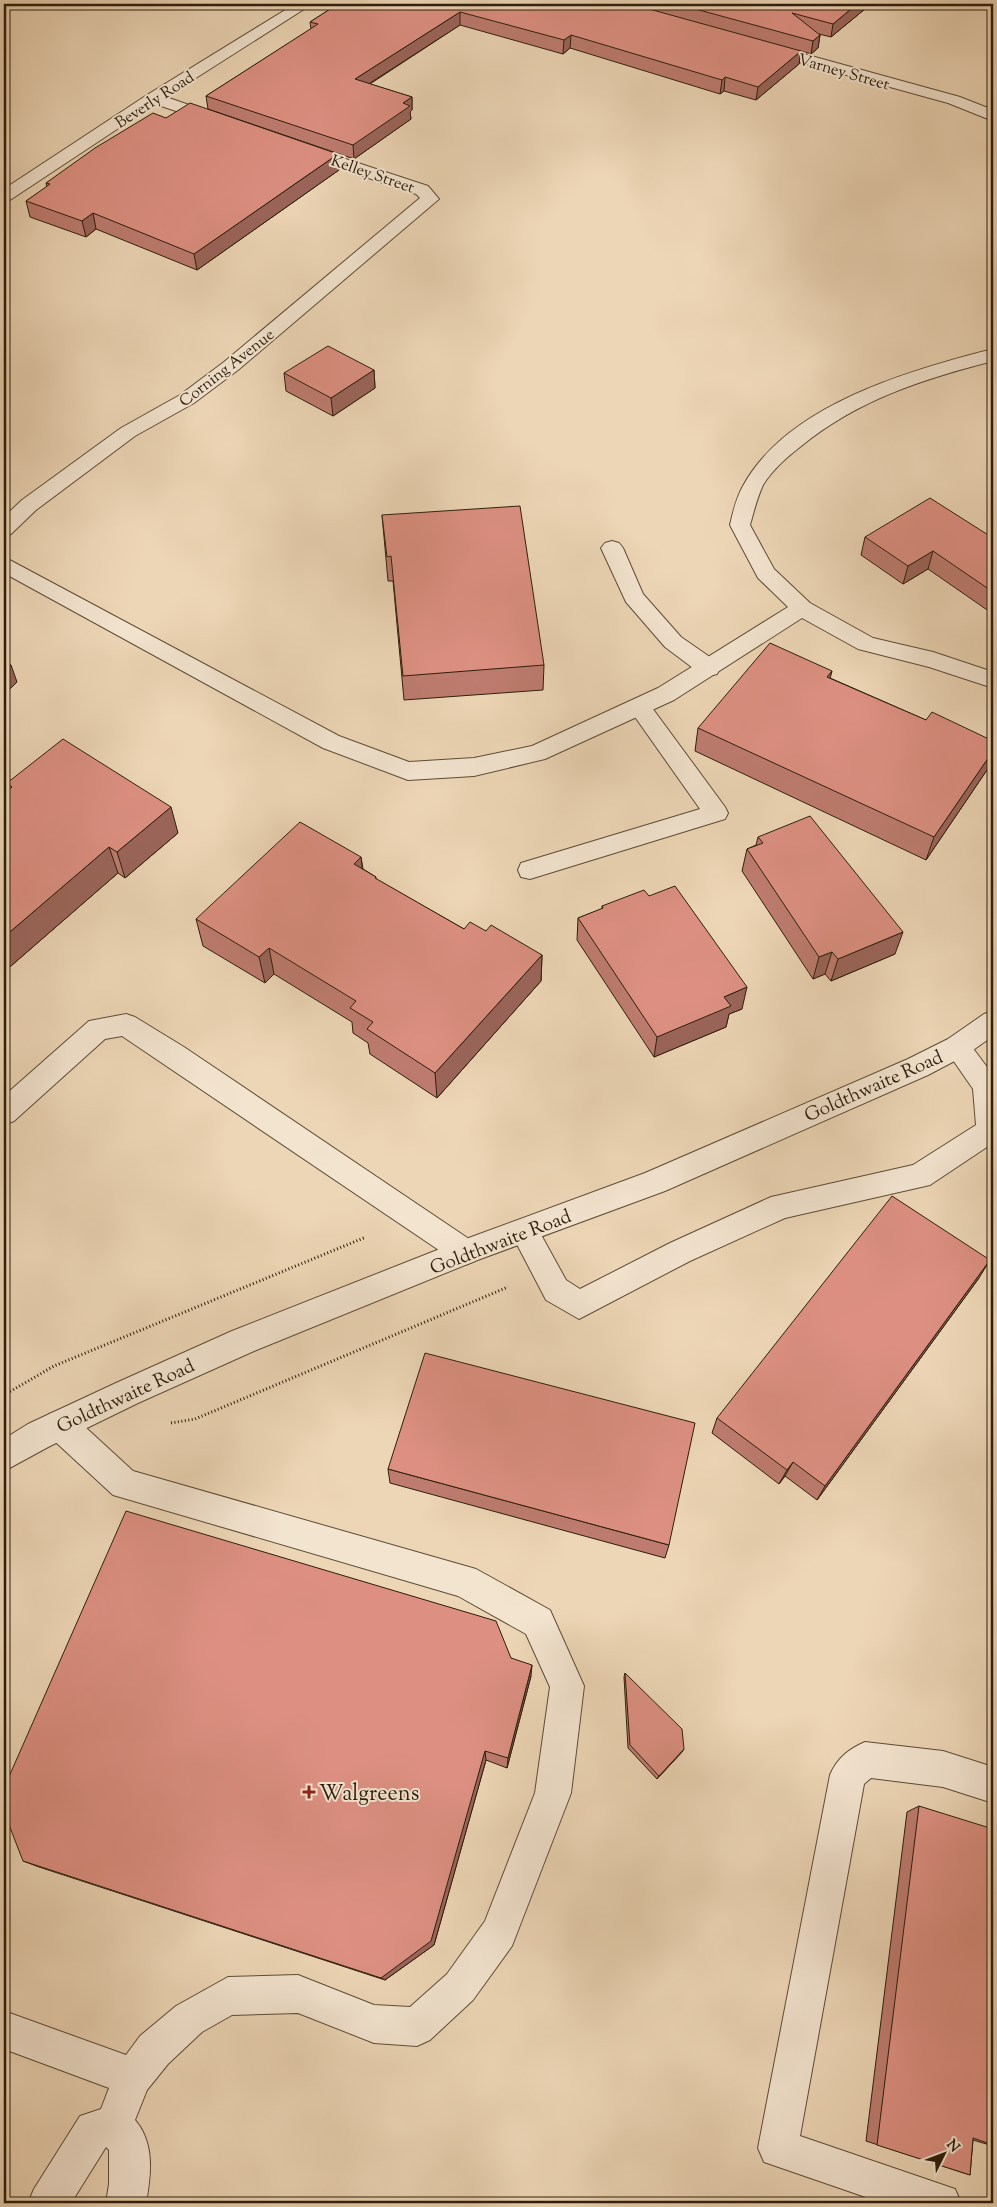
<svg xmlns="http://www.w3.org/2000/svg" width="997" height="2207" viewBox="0 0 997 2207" font-family="'Sorts Mill Goudy',serif">
<style>
.lines{fill:none;stroke-linecap:round;stroke-linejoin:round}
.service-casing{stroke:#5d4c36;stroke-width:2}
.minor-casing{stroke:#5d4c36;stroke-width:2}
.path{stroke:#2d1e0c;stroke-width:3;stroke-dasharray:1 2.5;stroke-linecap:butt}
.service{fill:#f3e4d0;fill-rule:evenodd}
.minor{fill:#f3e4d0;fill-rule:evenodd}
.wall{fill:#be7c70;stroke:#2d1e0c}
.shaded-wall{fill:#9b655b;stroke:#2d1e0c}
.building{fill:#dd9082;stroke:#2d1e0c}
.poi-dot{fill:#8f2418;stroke:#f3e4d0;stroke-width:2}
.labels{text-anchor:middle;stroke-width:4;stroke-linejoin:round;paint-order:stroke}
.far-street-label{font-size:16px;fill:#2d1e0c;stroke:#f3e4d0}
.street-label{font-size:19px;fill:#2d1e0c;stroke:#f3e4d0}
.near-poi-label{font-size:22px;fill:#2d1e0c;stroke:#f3e4d0;text-anchor:start}
</style>
<rect width="100%" height="100%" fill="#edd6b6"/>
<filter id="stains"><feTurbulence type="fractalNoise" baseFrequency=".004" numOctaves="4"/><feColorMatrix values="0 0 0 0 .2 0 0 0 0 .09 0 0 0 0 .02 0 0 0 .5 -.17"/></filter>
<radialGradient id="worn" r=".72"><stop offset=".6" stop-color="#630" stop-opacity="0"/><stop offset="1" stop-color="#630" stop-opacity=".3"/></radialGradient>
<g class="lines">
<g class="service-casing">
<g id="service">
<path d="M612,541L619,543L623,548L643,594L681,637L717,662L720,668L717,674L709,676L701,674L665,647L626,602L601,548L605,543Z"/>
<path d="M639,699L647,701L725,807L728,813L725,819L530,879L521,877L518,870L521,863L700,809L628,707L631,701Z"/>
<path d="M126,1014L135,1017L184,1047L475,1243L480,1252L475,1261L465,1265L455,1261L122,1036L105,1039L14,1121L4,1125V1096L89,1021Z"/>
<path d="M957,1036L966,1039L993,1075V1143L930,1185L785,1218L690,1261L579,1319L546,1300L510,1231L514,1222L524,1218L534,1222L566,1280L580,1289L670,1243L771,1197L913,1165L976,1125L973,1089L944,1047L948,1039Z"/>
<path d="M60,1410L71,1414L133,1471L476,1569L550,1610L584,1686L571,1793L512,1946L473,2000L430,2040L417,2046L374,2043L298,2013L232,2015L202,2032L168,2064L147,2090L135,2120C155,2143 151,2175 146,2203H106L109,2184V2150L106,2147L71,2203H28L34,2189L80,2116L101,2109L109,2088L4,2049V2011L126,2055L140,2036L176,2006L228,1977L298,1975L374,2005L410,2007L447,1974L485,1921L535,1793L550,1687L526,1634L458,1596L113,1495L49,1436L44,1425L49,1414Z"/>
<path d="M865,1742L943,1751L993,1767V1803L943,1787L871,1778L864,1784L800,2136L955,2189L961,2203H883L764,2162L758,2148L830,1775C837,1758 849,1749 865,1742Z"/>
</g>
</g>
<g class="minor-casing">
<g id="minor">
<path d="M295,4H312L166,97L224,117L226,120L224,123H212L155,104L10,200L4,201V189L147,95Z"/>
<path d="M764,43L960,97L993,110V121L948,103L759,51L756,48Z"/>
<path d="M303,145L428,186L439,199L238,370L194,403L135,436L36,510L11,534L4,536V517L22,500L121,428L180,395L224,362L420,198L416,194L297,154L295,150L297,146Z"/>
<path d="M993,349V361C923,379 857,400 800,447C787,457 772,470 763,485C757,498 754,511 750,525L774,569L810,603L873,638L933,652L993,672V688L929,667L858,649L802,618L674,700L545,759L474,776L408,780L323,748L4,573V557L339,736L409,762L474,758L532,746L658,688L788,607L758,578L730,525C733,512 736,498 743,486C787,405 910,370 993,349Z"/>
<path d="M993,1011V1036L966,1055L928,1075L665,1191L475,1261L254,1351L138,1403L50,1446L4,1471V1439L28,1424L116,1383L232,1331L455,1243L645,1173L908,1059L948,1039L984,1014Z"/>
</g>
</g>
<g class="path">
<path d="M4,1395L54,1366L366,1237"/>
<path d="M171,1423L195,1419L508,1287"/>
</g>
<use href="#service" class="service"/>
<use href="#minor" class="minor"/>
</g>
<g class="wall">
<path d="M338,4H871L831,37L819,34L820,35L818,48L811,54L801,51L799,64L756,100L724,91L720,94L570,48L563,54L460,25L370,84L412,97V110L410,112L411,119L354,159L208,109L206,96L311,29L310,22Z"/>
<path d="M166,118L339,170L197,270L96,229L86,237L30,217L26,201L47,187L46,183Z"/>
<path d="M374,370L375,388L333,416L286,391L284,373Z"/>
<path d="M382,515L544,665L543,690L404,700L393,581H388Z"/>
<path d="M865,537L993,538V614L928,569L903,584L861,555Z"/>
<path d="M830,678L926,720L993,741V756L989,767L926,860L695,751L698,728Z"/>
<path d="M7,783L178,833L125,878L118,873L4,972V794L9,789Z"/>
<path d="M758,837L895,954L831,981L825,974L813,979L742,871L747,849L756,845Z"/>
<path d="M361,857L363,869L376,877V879L464,929L486,931L542,955L541,981L437,1098L370,1054L368,1043L353,1033L352,1022L274,974L265,983L203,946L196,919Z"/>
<path d="M649,896L742,1009L729,1014L726,1027L654,1057L577,940L578,918L602,909V906Z"/>
<path d="M979,1278L817,1500L785,1476L779,1484L712,1433L717,1418Z"/>
<path d="M388,1469L669,1545L665,1558L390,1483Z"/>
<path d="M511,1658L531,1676L507,1768L486,1760L434,1945L385,1980L39,1867L23,1861Z"/>
<path d="M625,1673L682,1752L657,1779L628,1748L624,1677Z"/>
<path d="M919,1806L992,1938L993,1939V2146L973,2140L970,2175L866,2141L907,1812Z"/>
</g>
<g class="shaded-wall">
<path d="M857,4H871L831,37L833,24Z"/>
<path d="M460,12V25L356,92L355,79Z"/>
<path d="M571,35L570,48L563,54L564,40Z"/>
<path d="M820,35L818,48L811,54L813,41Z"/>
<path d="M801,51L799,64L756,100L758,87Z"/>
<path d="M725,77L724,91L720,94L722,80Z"/>
<path d="M412,97V110L410,112L411,119L354,159L353,145L403,103Z"/>
<path d="M338,154L339,170L197,270L194,254Z"/>
<path d="M93,213L96,229L86,237L82,221Z"/>
<path d="M374,370L375,388L333,416L331,398Z"/>
<path d="M933,551L928,569L903,584L908,566Z"/>
<path d="M11,665L17,682L4,695V671Z"/>
<path d="M832,671L826,695L827,677Z"/>
<path d="M993,751V756L989,767L926,860L934,837Z"/>
<path d="M171,807L178,833L125,878L117,852Z"/>
<path d="M109,847L118,873L4,972V937Z"/>
<path d="M361,857L364,884L354,864Z"/>
<path d="M903,932L895,954L831,981L838,959Z"/>
<path d="M269,948L274,974L265,983L259,957Z"/>
<path d="M832,952L825,974L813,979L819,957Z"/>
<path d="M542,955L541,981L437,1098L435,1073Z"/>
<path d="M747,987L742,1009L729,1014L726,1027L654,1057L657,1037L724,997Z"/>
<path d="M990,1260L979,1278L817,1500L825,1486Z"/>
<path d="M793,1462L785,1476L779,1484L787,1470Z"/>
<path d="M532,1665L531,1676L507,1768L508,1758Z"/>
<path d="M684,1749L682,1752L657,1779L659,1776Z"/>
<path d="M485,1751L486,1760L434,1945L385,1980L381,1978Z"/>
</g>
<g class="building">
<path d="M338,4H631L801,51L758,87L725,77L722,80L571,35L564,40L460,12L355,79L412,97L403,103L410,106L353,145L206,96L318,24L310,22Z"/>
<path d="M677,4H857L833,24L792,13L820,35L813,41Z"/>
<path d="M190,103L338,154L194,254L93,213L82,221L26,201L50,184L46,183L95,148L153,113L166,118Z"/>
<path d="M328,346L374,370L331,398L284,373Z"/>
<path d="M930,498L993,538V592L933,551L908,566L865,537Z"/>
<path d="M520,506L544,665L403,676L391,556L387,557L382,515Z"/>
<path d="M770,643L832,671L827,677L926,720L932,712L993,741V751L934,837L698,728Z"/>
<path d="M4,662L11,665L4,671Z"/>
<path d="M63,739L171,807L117,852L109,847L4,937V794L12,787L7,783Z"/>
<path d="M810,816L903,932L838,959L832,952L819,957L747,849L763,843L758,837Z"/>
<path d="M300,822L361,857L354,864L376,877L375,878L464,929L470,922L486,931L491,925L542,955L435,1073L367,1029L373,1022L350,1008L356,1001L269,948L259,957L196,919Z"/>
<path d="M675,886L747,987L724,997L731,1006L657,1037L578,918L603,908L602,906L644,890L649,896Z"/>
<path d="M892,1196L990,1260L825,1486L793,1462L787,1470L717,1418Z"/>
<path d="M425,1353L695,1423L669,1545L388,1469Z"/>
<path d="M126,1511L496,1621L511,1658L532,1665L508,1758L485,1751L431,1941L381,1978L23,1861L4,1812V1788Z"/>
<path d="M625,1673L682,1729L684,1749L659,1776L630,1745Z"/>
<path d="M919,1806L993,1829V1919L992,1938L993,1939V2145L973,2138L970,2175L877,2145Z"/>
</g>
<path class="poi-dot" d="M306.5 1784.5h5v5h5v5h-5v5h-5v-5h-5v-5h5z"/>
<g class="labels">
<g class="far-street-label">
<text transform="translate(844 71) rotate(16)" y="6">Varney Street</text>
<text transform="translate(154 99) rotate(-33)" y="6">Beverly Road</text>
<text transform="translate(373 173) rotate(19)" y="6">Kelley Street</text>
<text transform="translate(226 367) rotate(-38)" y="6">Corning Avenue</text>
</g>
<g class="street-label">
<text transform="translate(873 1085) rotate(-24)" y="7">Goldthwaite Road</text>
<text transform="translate(500 1241) rotate(-21)" y="7">Goldthwaite Road</text>
<text transform="translate(125 1395) rotate(-25)" y="7">Goldthwaite Road</text>
</g>
<g class="near-poi-label">
<text x="319" y="1800">Walgreens</text>
</g>
</g>
<rect width="997" height="2207" fill="none" stroke="#edd6b6" stroke-width="20"/>
<rect x="5" y="5" width="987" height="2197" fill="none" stroke="#2d1e0c" stroke-width="2.5"/>
<rect x="10" y="10" width="977" height="2187" fill="none" stroke="#2d1e0c"/>
<g transform="translate(944 2154) rotate(48)" stroke="#f3e4d0" stroke-width="4" paint-order="stroke">
<path d="M0-4L9 19L0 12L-9 19Z" fill="#2d1e0c"/>
<text y="-8" font-size="14" font-weight="bold" text-anchor="middle" fill="#2d1e0c">N</text>
</g>
<rect width="100%" height="100%" filter="url(#stains)"/>
<rect width="100%" height="100%" fill="url(#worn)"/>
</svg>
